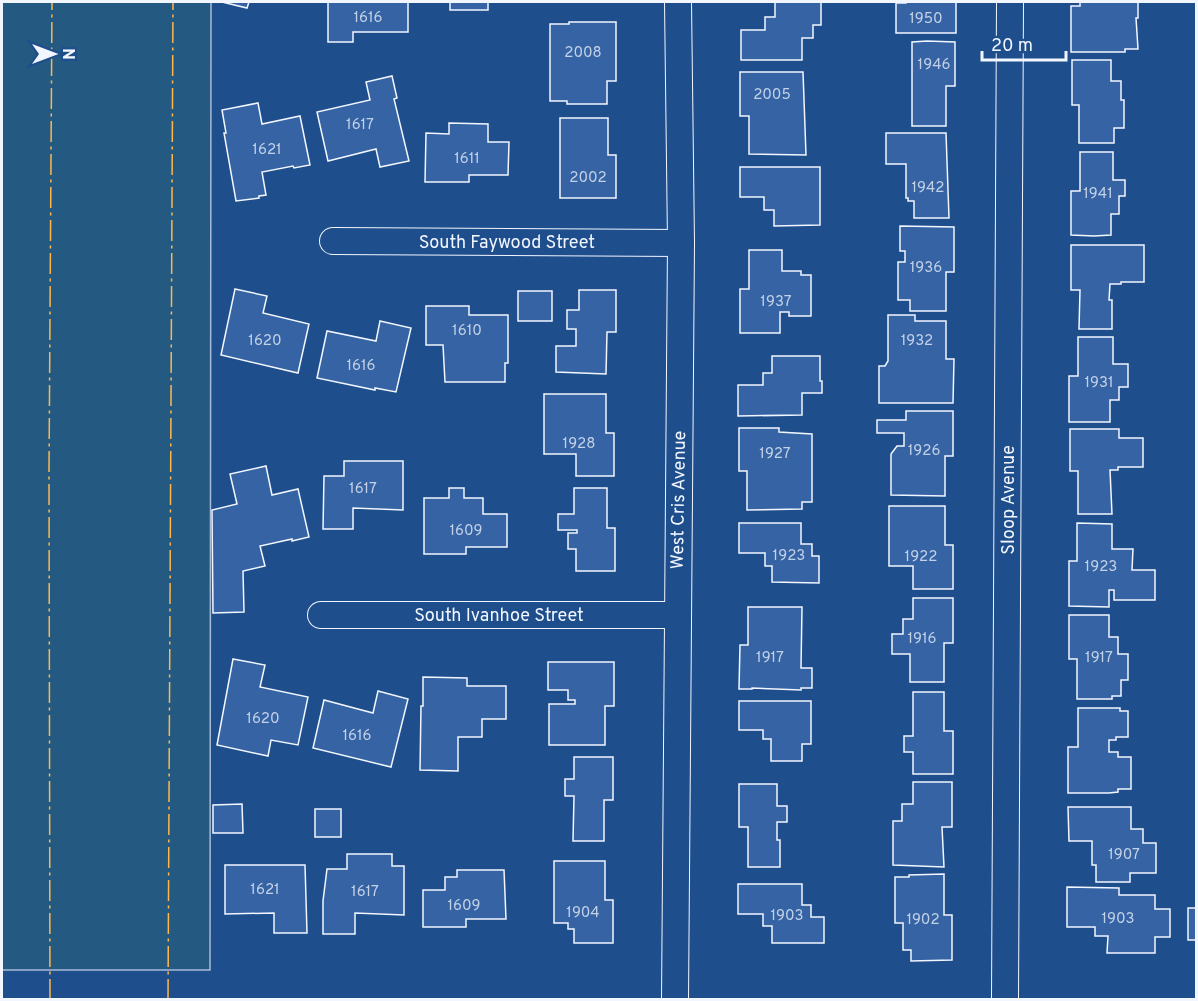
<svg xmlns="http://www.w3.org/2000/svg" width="1198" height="1001" viewBox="0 0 1198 1001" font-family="Overpass,sans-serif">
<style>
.green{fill:#245a82;stroke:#a8bbd7;stroke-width:1.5}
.building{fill:#3563a3;stroke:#f2f6ff;stroke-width:1.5}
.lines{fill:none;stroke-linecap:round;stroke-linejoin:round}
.minor-casing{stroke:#f2f6ff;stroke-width:28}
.minor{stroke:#1f4e8c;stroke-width:26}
.power{stroke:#ffb74d;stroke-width:1.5;stroke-dasharray:21 4.5 3 4.5;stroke-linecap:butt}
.labels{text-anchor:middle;stroke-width:4.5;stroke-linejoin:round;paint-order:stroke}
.number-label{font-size:15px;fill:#c3d1e8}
.street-label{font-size:18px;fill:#f2f6ff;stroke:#1f4e8c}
</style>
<rect width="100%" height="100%" fill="#1f4e8c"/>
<path class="green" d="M2,2H211L210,970H2Z"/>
<g class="building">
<path d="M222,2H249L247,8Z"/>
<path d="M328,2H408V32H353V42H328Z"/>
<rect x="450" y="2" width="38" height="8"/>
<path d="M775,2H821V25H813V38H802V60H741V30H765V17H775Z"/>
<path d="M906,2H956V33H896V3H906Z"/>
<path d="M1080,2H1138V18H1136L1138,49H1125V52H1071V6H1080Z"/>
<path d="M569,22H616V81H607V104H567V101H550V24H569Z"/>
<path d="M927,41L955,42V86H946V126H912V42Z"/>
<path d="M1072,60H1111V81H1121V100H1124V128H1114V143H1079V105H1072Z"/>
<path d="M740,72H803L806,155L749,154V116H740Z"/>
<path d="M392,76L397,98L394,99L409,161L380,167L376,149L328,161L317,112L370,100L366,82Z"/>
<path d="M258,103L262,124L300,116L310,165L294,168L293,166L262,172L266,195L259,196V198L236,201L224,133H226L222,110Z"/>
<path d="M560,118H608V155H616V198H560Z"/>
<path d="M449,123L488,124V142H509L508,175H469V182H425L426,133L449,134Z"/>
<path d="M886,133H946L949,218H914V201H908V198H906V164H886Z"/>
<path d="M1080,152H1113V180H1125V196H1119V214H1111V235L1094,236L1071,235V191H1080Z"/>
<path d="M740,167H820V225L774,226V210H764V197H740Z"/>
<path d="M900,226L954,227V272H946V311H910V300H898V262H905V251H900Z"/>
<path d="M1071,245H1144V282H1121V284H1110L1109,300H1112V329H1079L1080,290H1071Z"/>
<path d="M749,250H782V271H801V275H811V316H789V312H780V333H740V289H749Z"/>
<path d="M235,289L267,296L263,313L309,324L298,373L221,355Z"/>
<path d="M579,290H616V332H607L606,374L556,372V346H576V329H567V310H579Z"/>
<rect x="518" y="291" width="34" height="30"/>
<path d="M426,306H469V315H508V363H505V382H445L443,345H426Z"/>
<path d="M888,315H915V321H946V359H954L953,403H879V366H885L888,361Z"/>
<path d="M380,321L411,328L396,392L375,388V390L317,378L327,331L376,341Z"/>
<path d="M1078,337H1113V364H1128V387H1119V400H1110V422H1069V376H1078Z"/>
<path d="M772,356H820V381H822V393H802V415L738,416V385H763V373H772Z"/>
<path d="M544,394H606V433H614V476H576V454H544Z"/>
<path d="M906,411H953V456H945V496L891,495V454L897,446H904V433H877V420H906Z"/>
<path d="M739,428H779V432L812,434V502H802V509L747,510V471H739Z"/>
<path d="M1070,429H1119V438H1143V467H1118V470H1110L1112,514H1078V471H1070Z"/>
<path d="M344,461H403V510L353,508V529H323L324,476H344Z"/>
<path d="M266,466L272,495L298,489L309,537L292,541V539L260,546L265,566L243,571L244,612L213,613L212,510L237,504L230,474Z"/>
<path d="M449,488H464V498H483V514H507V547H466V554H424V498H449Z"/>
<path d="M574,488H607V528H615V571H576V549H568V533H577V530H558V514H574Z"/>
<path d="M889,506H945V545H953V589H913V566H889Z"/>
<path d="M739,523H801V544H812V556H819V583L772,582V566H765V553H739Z"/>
<path d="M1077,523L1112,524V549H1133L1132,570H1155V600H1114V590H1109V607L1069,606V561H1077Z"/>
<path d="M913,598H953V643H944V682H910V654H892V634H903V619H913Z"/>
<path d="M748,607H802L801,668H812V688H801V690L752,688V689H739L740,645H748Z"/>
<path d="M1069,615H1109V637H1118V654H1128V680H1121V696H1112V699H1077V659H1069Z"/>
<path d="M233,659L265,665L260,687L308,697L298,745L271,740L268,756L217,745Z"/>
<path d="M548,662H614V706H605V745H549V704H575V700H568V690H548Z"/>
<path d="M423,677L467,678V686H506V719H482V737H458V771L420,770L421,706H423Z"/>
<path d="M378,691L408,699L391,767L313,748L324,700L373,713Z"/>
<path d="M913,692H944V731H953V774H913V752H904V736H913Z"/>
<path d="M739,701H811V744H802V761H771V739H763V730H739Z"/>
<path d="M1078,708H1120V711H1128V737H1116V740H1109V752H1118V757H1131V789H1118V792L1109,793H1068V747H1078Z"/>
<path d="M574,757H613V800H604V841H573L574,796H565V779H574Z"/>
<path d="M913,782H952V827H942L944,867L893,865V821H902V804H913Z"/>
<path d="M739,784H777V806H787V822H777V840H780V867H748V827H739Z"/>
<path d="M242,804L243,833H213V805Z"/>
<path d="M1068,807H1131V829H1143V843H1156V873H1130V882H1096V865H1092V841H1069Z"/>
<rect x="315" y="809" width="26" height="28"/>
<path d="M347,854H392V866H404V915L355,913V934H323V901L327,869H347Z"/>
<path d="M554,861H605V900H613V943H574V929H568V923H554Z"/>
<path d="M225,865H305L307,933H274V913L225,914Z"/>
<path d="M457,870H504L506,919H466V927H423V890H445V877H457Z"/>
<path d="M944,874V915H952V960L911,961V950H903V923H895V877H909V875Z"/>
<path d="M738,884H802V905H811V917H824V943H772V926H763V914H738Z"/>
<path d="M1067,887L1119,888V895H1155V909H1170V937H1155V953H1107L1108,936H1095V927H1067Z"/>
<rect x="1188" y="908" width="8" height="32"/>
</g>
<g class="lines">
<g class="minor-casing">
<g id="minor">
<path d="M333,241L681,243"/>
<path d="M321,615H677"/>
<path d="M675,1000L681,243L678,2"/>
<path d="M1005,1000L1010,2"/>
</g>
</g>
<use href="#minor" class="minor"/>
<g class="power">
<path d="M50,1000L49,473L52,2"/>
<path d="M168,1000L173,2"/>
</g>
</g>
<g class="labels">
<g class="number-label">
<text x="368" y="22">1616</text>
<text x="926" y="23">1950</text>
<text x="583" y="57">2008</text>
<text x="934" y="69">1946</text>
<text x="772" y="99">2005</text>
<text x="360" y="129">1617</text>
<text x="267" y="154">1621</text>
<text x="467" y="163">1611</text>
<text x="588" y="182">2002</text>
<text x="928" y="192">1942</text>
<text x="1098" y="198">1941</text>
<text x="926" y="272">1936</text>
<text x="776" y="306">1937</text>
<text x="467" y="335">1610</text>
<text x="265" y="345">1620</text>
<text x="917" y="345">1932</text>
<text x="361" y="370">1616</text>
<text x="1099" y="387">1931</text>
<text x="579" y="448">1928</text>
<text x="924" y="455">1926</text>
<text x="775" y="458">1927</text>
<text x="363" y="493">1617</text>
<text x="466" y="535">1609</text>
<text x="789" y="560">1923</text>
<text x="921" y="561">1922</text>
<text x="1101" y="571">1923</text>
<text x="922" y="643">1916</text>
<text x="770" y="662">1917</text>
<text x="1099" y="662">1917</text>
<text x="263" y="723">1620</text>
<text x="357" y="740">1616</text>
<text x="1124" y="859">1907</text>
<text x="265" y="894">1621</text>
<text x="365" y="896">1617</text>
<text x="464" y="910">1609</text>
<text x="583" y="917">1904</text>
<text x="787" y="920">1903</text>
<text x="1118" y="923">1903</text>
<text x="923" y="924">1902</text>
</g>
<g class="street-label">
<text x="507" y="248">South Faywood Street</text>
<text transform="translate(678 500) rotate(-89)" y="6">West Cris Avenue</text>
<text transform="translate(1008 500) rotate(-90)" y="6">Sloop Avenue</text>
<text x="499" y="621">South Ivanhoe Street</text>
</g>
</g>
<rect width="1198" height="1001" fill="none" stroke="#f2f6ff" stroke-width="6"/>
<g transform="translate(54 54) rotate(90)" stroke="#1f4e8c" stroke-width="4.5" paint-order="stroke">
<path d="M0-4.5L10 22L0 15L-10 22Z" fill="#f2f6ff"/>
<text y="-9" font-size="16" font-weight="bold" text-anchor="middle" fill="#f2f6ff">N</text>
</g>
<path d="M982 51v9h84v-9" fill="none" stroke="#f2f6ff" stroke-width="3"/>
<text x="991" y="51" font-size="18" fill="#f2f6ff" stroke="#1f4e8c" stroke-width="4.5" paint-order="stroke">20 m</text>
</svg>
